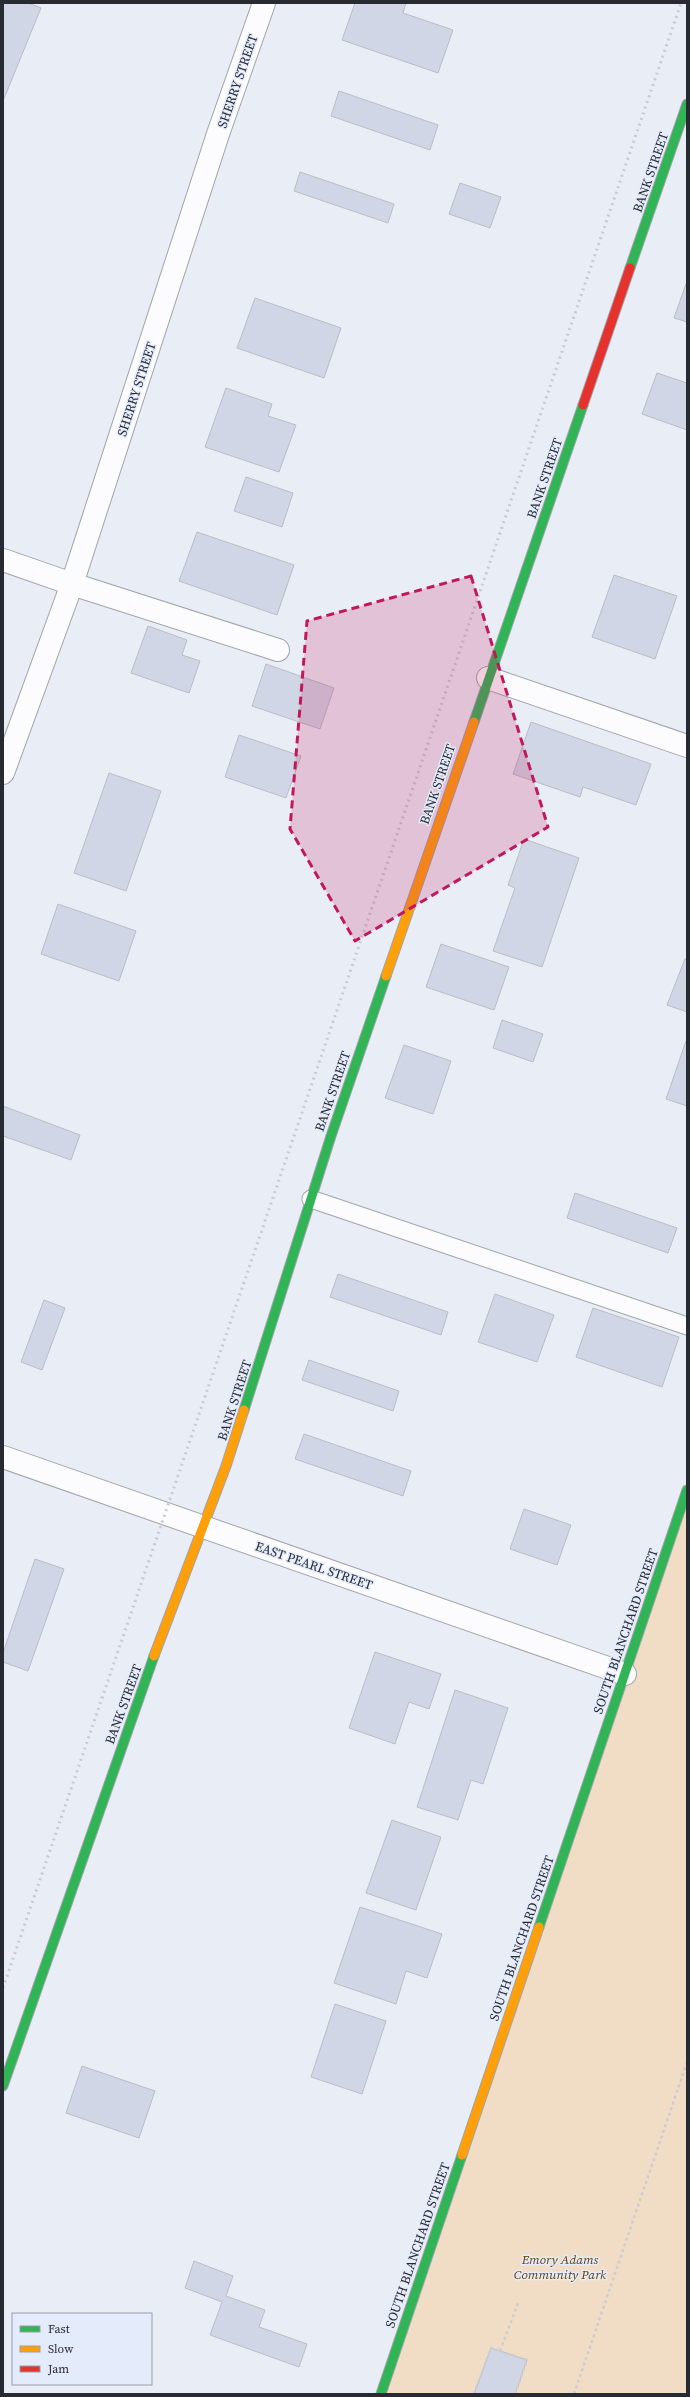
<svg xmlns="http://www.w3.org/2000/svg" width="690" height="2397" viewBox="0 0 690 2397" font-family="'Source Serif 4',serif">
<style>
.green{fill:#f1ddc6}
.building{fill:#d0d6e5;stroke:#babdc4}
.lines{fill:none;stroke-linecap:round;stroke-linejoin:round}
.lane-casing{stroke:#a1a4ac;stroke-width:19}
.street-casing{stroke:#a1a4ac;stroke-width:24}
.fast-casing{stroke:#a1a4ac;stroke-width:11}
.slow-casing{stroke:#a1a4ac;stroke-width:11}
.jam-casing{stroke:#a1a4ac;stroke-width:11}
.path{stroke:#cccdd0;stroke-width:2.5;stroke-dasharray:3 3;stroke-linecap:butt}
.lane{stroke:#fcfcfe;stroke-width:17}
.street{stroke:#fcfcfe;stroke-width:22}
.fast{stroke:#30b455;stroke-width:9}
.slow{stroke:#ff9f0a;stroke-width:9}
.jam{stroke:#e5322d;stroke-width:9}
.rail{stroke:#cacbcd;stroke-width:3;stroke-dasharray:2 4;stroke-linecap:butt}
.marked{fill:#c2185b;fill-opacity:0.2;stroke:#c2185b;stroke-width:3;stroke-dasharray:8 5;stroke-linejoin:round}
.labels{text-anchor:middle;stroke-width:3;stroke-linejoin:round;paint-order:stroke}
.street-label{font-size:13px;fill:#272a31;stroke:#e4ebfb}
.park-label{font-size:13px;font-style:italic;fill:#653f00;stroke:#e4ebfb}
</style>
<rect width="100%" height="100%" fill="#e9edf6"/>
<path class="green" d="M687,1492V2394H381Z"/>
<g class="building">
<path d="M3,3H28L41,8L3,101Z"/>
<path d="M355,3H406L403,13L453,30L438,73L342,40Z"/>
<path d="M339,91L438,125L430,150L331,116Z"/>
<path d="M300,172L394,204L388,223L294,191Z"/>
<path d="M460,183L501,197L490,228L449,214Z"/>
<path d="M687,281V322L674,318Z"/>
<path d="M255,298L341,328L324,378L237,348Z"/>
<path d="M657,373L687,383V430L642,414Z"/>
<path d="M226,388L272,404L268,416L296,425L279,472L205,447Z"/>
<path d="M246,477L293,493L282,527L234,511Z"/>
<path d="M197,532L294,565L277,615L179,581Z"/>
<path d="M614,575L677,596L655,659L592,637Z"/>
<path d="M148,626L187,640L182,655L200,661L189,693L131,673Z"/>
<path d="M266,664L334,688L320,729L252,706Z"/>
<path d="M531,722L651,764L636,805L583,787L580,797L513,774Z"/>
<path d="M239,735L301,756L286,798L225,777Z"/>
<path d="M109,773L161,791L126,891L74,873Z"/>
<path d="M524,839L579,858L542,967L493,951L515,888L508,885Z"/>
<path d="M58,904L136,931L119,981L41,954Z"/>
<path d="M441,944L509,967L494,1010L426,987Z"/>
<path d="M685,959H687V1012L667,1005Z"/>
<path d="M502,1020L543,1034L533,1062L493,1048Z"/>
<path d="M686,1041L687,1042V1106L666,1099Z"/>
<path d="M404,1045L451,1061L433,1114L385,1098Z"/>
<path d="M3,1106L80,1135L71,1160L3,1136Z"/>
<path d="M575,1193L677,1228L668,1253L567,1218Z"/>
<path d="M338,1274L448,1312L441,1335L330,1297Z"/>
<path d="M495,1294L554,1315L537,1362L478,1342Z"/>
<path d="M44,1300L65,1308L42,1370L21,1362Z"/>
<path d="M593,1308L679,1337L662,1387L576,1357Z"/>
<path d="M309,1360L399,1391L393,1411L302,1380Z"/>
<path d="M304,1434L411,1471L403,1496L295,1459Z"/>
<path d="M524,1509L571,1525L557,1565L510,1549Z"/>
<path d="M35,1559L64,1569L28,1671L3,1662V1653Z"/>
<path d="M375,1652L441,1674L429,1709L409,1702L395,1744L349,1728Z"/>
<path d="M455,1690L508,1708L483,1784L471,1780L458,1820L417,1807Z"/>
<path d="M392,1820L441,1837L416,1910L366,1893Z"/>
<path d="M360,1907L442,1934L427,1978L406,1971L396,2004L334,1983Z"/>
<path d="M335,2004L386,2021L362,2094L311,2077Z"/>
<path d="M82,2066L155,2091L139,2138L66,2113Z"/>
<path d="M194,2261L233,2276L226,2296L265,2310L259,2327L307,2344L299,2367L210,2335L222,2302L185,2288Z"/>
<path d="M491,2348L527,2360L515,2394H474Z"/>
</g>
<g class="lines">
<g class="lane-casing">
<path id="lane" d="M311,1199L687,1326"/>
</g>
<g class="street-casing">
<g id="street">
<path d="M3,560L72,584L278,650"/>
<path d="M488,678L687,746"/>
<path d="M3,773L72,584L218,134L264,3"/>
<path d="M3,1457L625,1674"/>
</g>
</g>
<g class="fast-casing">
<g id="fast">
<path d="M630,268L687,104"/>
<path d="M474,722L583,405"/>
<path d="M244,1410L331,1136L386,976"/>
<path d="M539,1927L687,1490"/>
<path d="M3,2086L154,1656"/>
<path d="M381,2394L462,2155"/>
</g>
</g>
<g class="slow-casing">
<g id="slow">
<path d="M386,976L474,722"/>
<path d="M154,1656L226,1466L244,1410"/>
<path d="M462,2155L539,1927"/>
</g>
</g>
<g class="jam-casing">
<path id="jam" d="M583,405L630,268"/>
</g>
<g class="path">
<path d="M500,2351L518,2303"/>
<path d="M474,2394L491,2348L527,2360L515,2394"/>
<path d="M574,2394L687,2062"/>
</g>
<use href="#lane" class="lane"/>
<use href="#street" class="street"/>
<use href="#fast" class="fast"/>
<use href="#slow" class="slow"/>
<use href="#jam" class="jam"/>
<path class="rail" d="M3,1988L681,3"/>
</g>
<path class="marked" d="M471,576L548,827L355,941L290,829L307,621Z"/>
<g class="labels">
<g class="street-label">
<text transform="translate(237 81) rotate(-71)" y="5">SHERRY STREET</text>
<text transform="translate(650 172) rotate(-71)" y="5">BANK STREET</text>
<text transform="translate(136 389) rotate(-72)" y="5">SHERRY STREET</text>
<text transform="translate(544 478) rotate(-71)" y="5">BANK STREET</text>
<text transform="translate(437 784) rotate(-71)" y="5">BANK STREET</text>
<text transform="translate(332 1091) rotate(-71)" y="5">BANK STREET</text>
<text transform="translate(234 1400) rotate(-72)" y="5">BANK STREET</text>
<text transform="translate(314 1565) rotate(19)" y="5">EAST PEARL STREET</text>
<text transform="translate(625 1631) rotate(-71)" y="5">SOUTH BLANCHARD STREET</text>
<text transform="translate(123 1704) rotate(-70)" y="5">BANK STREET</text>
<text transform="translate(521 1938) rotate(-71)" y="5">SOUTH BLANCHARD STREET</text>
<text transform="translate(417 2245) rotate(-71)" y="5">SOUTH BLANCHARD STREET</text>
</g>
<g class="park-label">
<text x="560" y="2264">Emory Adams<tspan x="560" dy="15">Community Park</tspan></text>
</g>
</g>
<rect width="690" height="2397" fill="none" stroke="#272a31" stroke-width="8"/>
<rect x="12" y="2313" width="140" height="72" fill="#e4ebfb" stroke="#989eaa"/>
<rect x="20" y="2326" width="20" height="6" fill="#30b455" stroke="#989eaa"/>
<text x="48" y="2333" font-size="12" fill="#272a31">Fast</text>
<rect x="20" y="2346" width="20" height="6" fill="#ff9f0a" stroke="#989eaa"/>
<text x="48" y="2353" font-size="12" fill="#272a31">Slow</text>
<rect x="20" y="2366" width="20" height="6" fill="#e5322d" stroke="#989eaa"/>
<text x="48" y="2373" font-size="12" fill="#272a31">Jam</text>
</svg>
